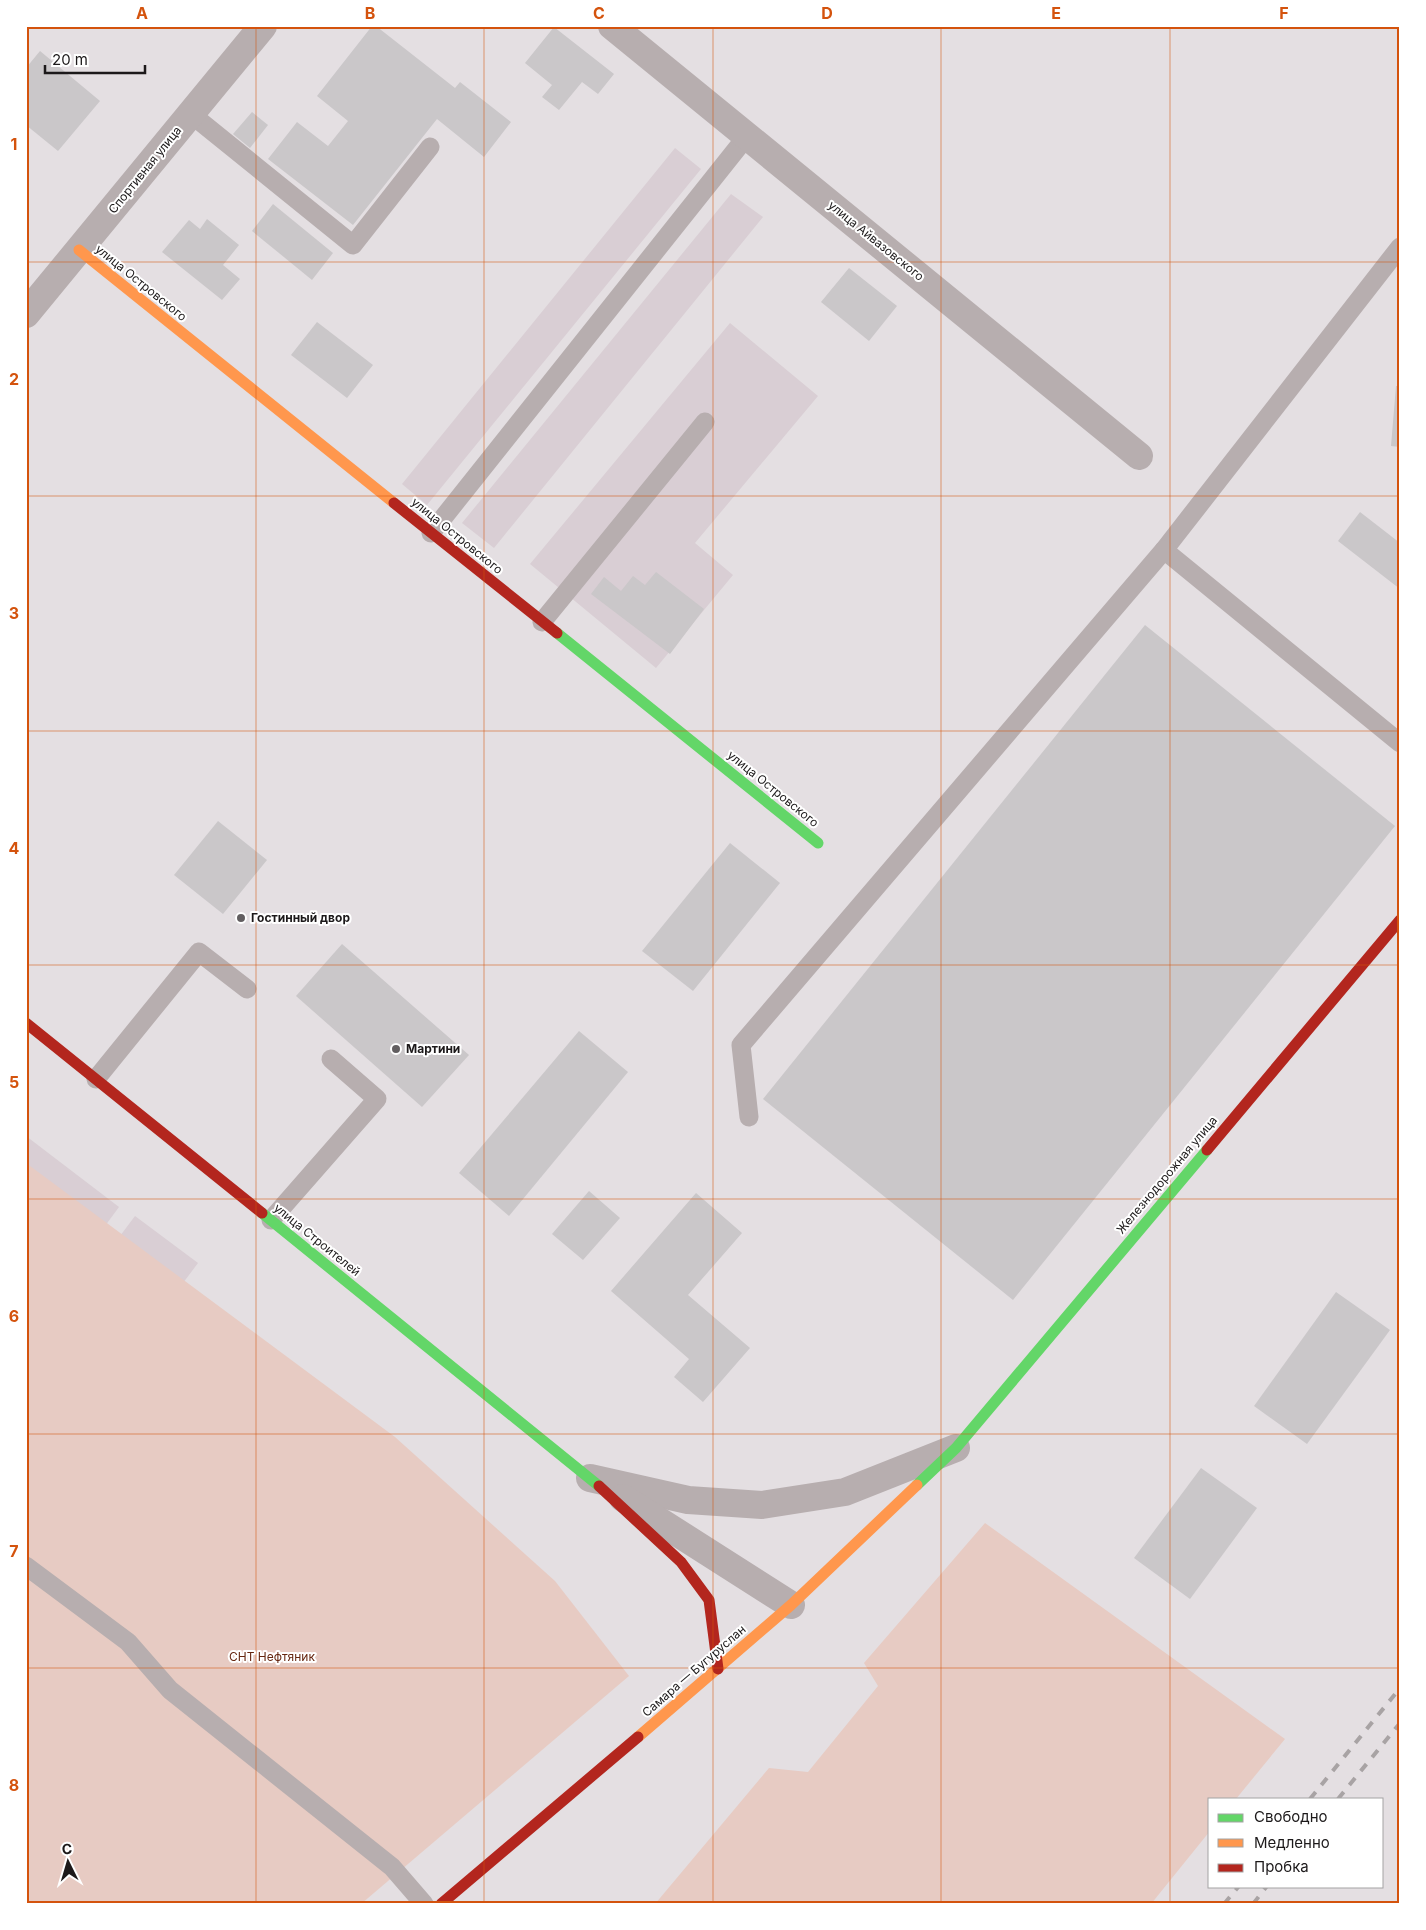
<svg xmlns="http://www.w3.org/2000/svg" width="1426" height="1930" viewBox="0 0 1426 1930" font-family="Inter,sans-serif">
<style>
.built{fill:#d9ced4}
.green{fill:#e7cbc3}
.building{fill:#cac7c9}
.lines{fill:none;stroke-linecap:round;stroke-linejoin:round}
.lane{stroke:#b7aeaf;stroke-width:19}
.street{stroke:#b7aeaf;stroke-width:28}
.fast{stroke:#63d668;stroke-width:11}
.slow{stroke:#ff974d;stroke-width:11}
.jam{stroke:#b3261e;stroke-width:11}
.rail{stroke:#a8a3a4;stroke-width:4;stroke-dasharray:9 9;stroke-linecap:butt}
.grid{fill:none;stroke:#d4530d;stroke-width:1;stroke-opacity:0.55}
.poi-dot{fill:#625e60;stroke:#fff;stroke-width:2}
.labels{text-anchor:middle;stroke-width:4;stroke-linejoin:round;paint-order:stroke}
.street-label{font-size:12px;fill:#1c191a;stroke:#fff}
.poi-label{font-size:12px;font-weight:bold;fill:#1c191a;stroke:#fff;text-anchor:start}
.park-label{font-size:12px;fill:#66260f;stroke:#fff}
.neatline{fill:none;stroke:#d4530d;stroke-width:2}
.grid-label{font-size:16px;text-anchor:middle;font-weight:bold;fill:#d4530d}
</style>
<rect width="100%" height="100%" fill="#e4dfe2"/>
<g class="built">
<path d="M675,148L701,169L427,505L402,484Z"/>
<path d="M731,194L763,217L494,548L462,523Z"/>
<path d="M730,323L818,396L695,543L733,575L656,668L530,564Z"/>
<path d="M26,1136L119,1207L102,1230L26,1172Z"/>
<path d="M135,1216L198,1263L180,1287L117,1240Z"/>
</g>
<g class="green">
<path d="M26,1163L395,1437L555,1581L629,1676L361,1904H26Z"/>
<path d="M985,1523L1285,1739L1236,1799H1210V1831L1151,1904H655L769,1768L808,1772L878,1686L864,1663Z"/>
</g>
<g class="building">
<path d="M372,26H376L455,88L460,82L511,122L484,157L437,119L353,225L268,159L297,122L328,146L348,121L317,96Z"/>
<path d="M554,27L614,74L598,94L582,82L559,110L542,97L552,85L525,63Z"/>
<path d="M40,51L100,101L58,151L26,125V68Z"/>
<path d="M252,112L268,125L250,148L233,134Z"/>
<path d="M273,204L333,253L312,280L252,231Z"/>
<path d="M207,219L239,245L223,265L240,279L222,300L162,252L189,220L200,229Z"/>
<path d="M849,268L897,306L869,341L821,302Z"/>
<path d="M317,322L373,365L347,398L291,355Z"/>
<path d="M1396,386H1400V447L1391,446Z"/>
<path d="M1360,512L1400,543V589L1338,541Z"/>
<path d="M656,572L704,609L670,654L591,594L604,577L621,591L633,576L645,585Z"/>
<path d="M1145,625L1395,826L1013,1300L763,1099Z"/>
<path d="M218,821L267,860L223,914L174,875Z"/>
<path d="M730,843L780,883L693,991L642,951Z"/>
<path d="M342,944L469,1055L422,1107L296,996Z"/>
<path d="M579,1031L628,1072L509,1216L459,1173Z"/>
<path d="M589,1191L620,1218L583,1260L552,1234Z"/>
<path d="M696,1193L742,1233L688,1295L750,1348L703,1402L674,1377L689,1359L611,1291Z"/>
<path d="M1336,1292L1390,1330L1307,1444L1254,1406Z"/>
<path d="M1201,1468L1257,1508L1190,1599L1134,1558Z"/>
</g>
<g class="lines">
<g class="lane">
<path d="M191,114L353,245L430,147"/>
<path d="M431,533L747,136"/>
<path d="M1164,550L1400,247"/>
<path d="M542,622L705,422"/>
<path d="M96,1079L199,952L247,989"/>
<path d="M749,1117L741,1045L1164,550L1400,743"/>
<path d="M271,1220L377,1099L331,1059"/>
<path d="M26,1566L128,1642L170,1690L392,1867L424,1904"/>
</g>
<g class="street">
<path d="M612,26L1139,456"/>
<path d="M26,314L263,26"/>
<path d="M590,1478L688,1500L762,1505L845,1492L956,1448"/>
<path d="M623,1498L791,1605"/>
</g>
<g class="fast">
<path d="M557,633L818,843"/>
<path d="M262,1213L599,1486"/>
<path d="M917,1485L956,1448L1207,1150"/>
</g>
<g class="slow">
<path d="M79,250L394,503"/>
<path d="M638,1737L791,1605L917,1485"/>
</g>
<g class="jam">
<path d="M394,503L557,633"/>
<path d="M26,1023L262,1213"/>
<path d="M1207,1150L1400,920"/>
<path d="M599,1486L681,1562L709,1600L718,1669"/>
<path d="M441,1904L638,1737"/>
</g>
<g class="rail">
<path d="M1310,1799L1400,1688"/>
<path d="M1338,1799L1400,1723"/>
<path d="M1224,1904L1239,1886"/>
<path d="M1253,1904L1267,1886"/>
</g>
</g>
<path class="grid" d="M256,26V1904M484,26V1904M713,26V1904M941,26V1904M1170,26V1904M26,262H1400M26,496H1400M26,731H1400M26,965H1400M26,1199H1400M26,1434H1400M26,1668H1400"/>
<g class="poi-dot">
<circle cx="241" cy="918" r="5"/>
<circle cx="396" cy="1049" r="5"/>
</g>
<g class="labels">
<g class="street-label">
<text transform="translate(145 170) rotate(-51)" y="4">Спортивная улица</text>
<text transform="translate(876 241) rotate(39)" y="4">улица Айвазовского</text>
<text transform="translate(141 283) rotate(39)" y="4">улица Островского</text>
<text transform="translate(457 536) rotate(39)" y="4">улица Островского</text>
<text transform="translate(773 789) rotate(39)" y="4">улица Островского</text>
<text transform="translate(1167 1175) rotate(-50)" y="4">Железнодорожная улица</text>
<text transform="translate(317 1240) rotate(39)" y="4">улица Строителей</text>
<text transform="translate(694 1671) rotate(-41)" y="4">Самара — Бугуруслан</text>
</g>
<g class="poi-label">
<text x="251" y="922">Гостинный двор</text>
<text x="406" y="1053">Мартини</text>
</g>
<g class="park-label">
<text x="272" y="1661">СНТ Нефтяник</text>
</g>
</g>
<rect width="1426" height="1930" fill="none" stroke="#ffffff" stroke-width="55"/>
<rect x="1208" y="1798" width="175" height="90" fill="#ffffff" stroke="#a4a3a3"/>
<rect x="1218" y="1814" width="25" height="8" fill="#63d668" stroke="#a4a3a3"/>
<text x="1254" y="1822" font-size="15" fill="#1c191a">Свободно</text>
<rect x="1218" y="1839" width="25" height="8" fill="#ff974d" stroke="#a4a3a3"/>
<text x="1254" y="1848" font-size="15" fill="#1c191a">Медленно</text>
<rect x="1218" y="1864" width="25" height="8" fill="#b3261e" stroke="#a4a3a3"/>
<text x="1254" y="1872" font-size="15" fill="#1c191a">Пробка</text>
<g transform="translate(68 1862) rotate(355)" stroke="#ffffff" stroke-width="4" paint-order="stroke">
<path d="M0-4L9 19L0 12L-9 19Z" fill="#1c191a"/>
<text y="-8" font-size="14" font-weight="bold" text-anchor="middle" fill="#1c191a">С</text>
</g>
<path d="M45 65v8h100v-8" fill="none" stroke="#1c191a" stroke-width="2.5"/>
<text x="52" y="65" font-size="15" fill="#1c191a" stroke="#ffffff" stroke-width="4" paint-order="stroke">20 m</text>
<rect x="28" y="28" width="1370" height="1874" class="neatline"/>
<g class="grid-label">
<text x="142" y="19">A</text>
<text x="370" y="19">B</text>
<text x="599" y="19">C</text>
<text x="827" y="19">D</text>
<text x="1056" y="19">E</text>
<text x="1284" y="19">F</text>
<text x="14" y="150">1</text>
<text x="14" y="385">2</text>
<text x="14" y="619">3</text>
<text x="14" y="854">4</text>
<text x="14" y="1088">5</text>
<text x="14" y="1322">6</text>
<text x="14" y="1557">7</text>
<text x="14" y="1791">8</text>
</g>
</svg>
